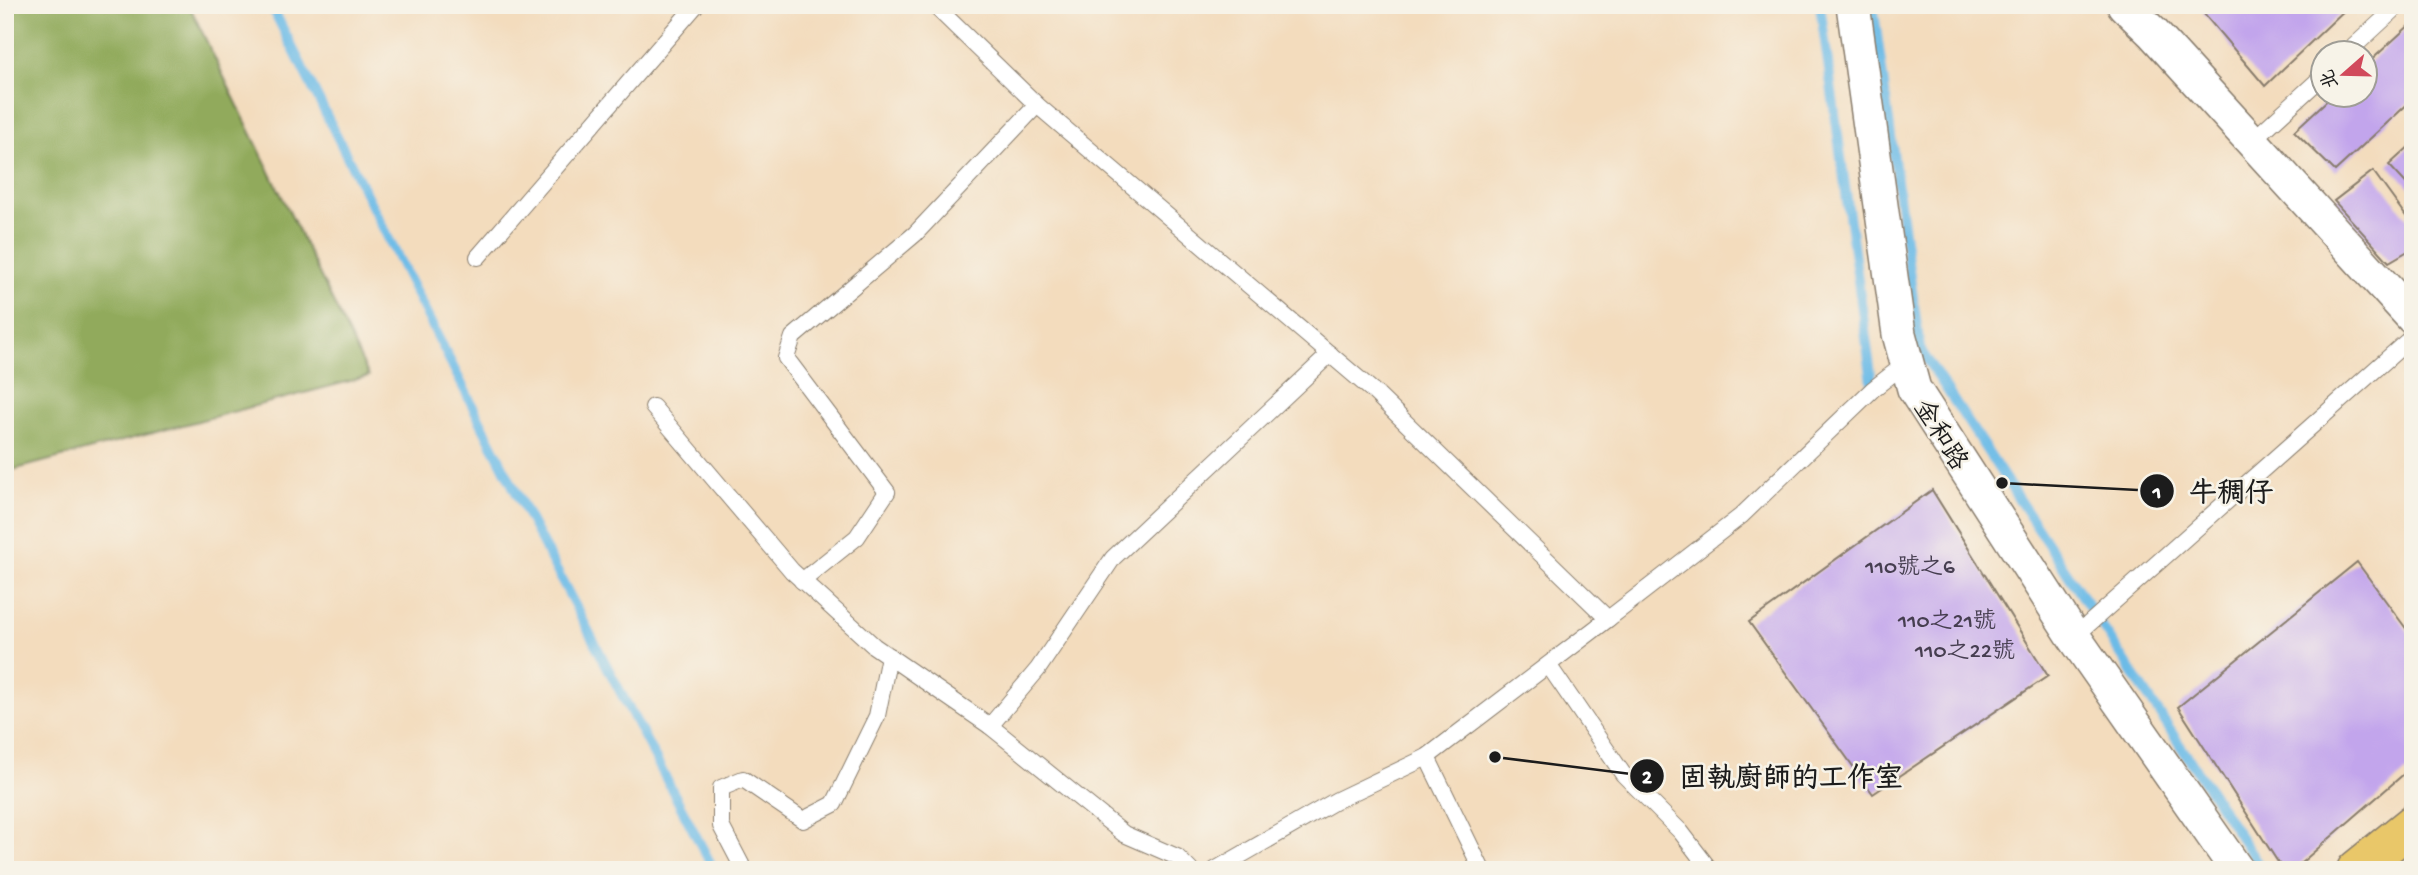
<svg xmlns="http://www.w3.org/2000/svg" width="2418" height="875" viewBox="0 0 2418 875" font-family="'Gochi Hand','LXGW WenKai TC',sans-serif">
<style>
.forest{fill:#91aa5c;stroke:#56633c;stroke-width:2}
.lines{fill:none;stroke-linecap:round;stroke-linejoin:round}
.stream{stroke:#6cbbe7;stroke-width:10}
.building{fill:#c2a5ec}
.lane-casing{stroke:#887c6c;stroke-width:18}
.street-casing{stroke:#887c6c;stroke-width:36}
.primary-casing{stroke:#887c6c;stroke-width:41}
.lane{stroke:#fff;stroke-width:16}
.street{stroke:#fff;stroke-width:33}
.primary{stroke:#e9c769;stroke-width:38}
.labels{text-anchor:middle;stroke-width:5;stroke-linejoin:round;paint-order:stroke}
.number-label{font-size:23px;fill:#463e50}
.street-label{font-size:26px;fill:#1c1c1c;stroke:#f7f3e8}
.leader{fill:none;stroke:#1c1c1c;stroke-width:2.5}
.callout-dot{fill:#1c1c1c;stroke:#f7f3e8;stroke-width:2.5}
.mark-label{font-size:21px;text-anchor:middle;font-weight:bold;fill:#fff}
.callout-label{font-size:28px;text-anchor:middle;font-weight:bold;fill:#1c1c1c;stroke:#f7f3e8;stroke-width:5;stroke-linejoin:round;paint-order:stroke}
</style>
<rect width="100%" height="100%" fill="#f7f3e8"/>
<filter id="ink" filterUnits="userSpaceOnUse"><feTurbulence type="fractalNoise" baseFrequency=".0143" numOctaves="2"/><feDisplacementMap in="SourceGraphic" scale="14" xChannelSelector="R" yChannelSelector="G"/><feConvolveMatrix kernelMatrix="1 2 1 2 8 2 1 2 1" color-interpolation-filters="sRGB"/></filter>
<filter id="wash" filterUnits="userSpaceOnUse"><feTurbulence type="fractalNoise" baseFrequency=".00686" numOctaves="4" result="noise"/><feDisplacementMap in="SourceGraphic" scale="28" xChannelSelector="R" yChannelSelector="G"/><feGaussianBlur stdDeviation="1.57" result="paint"/><feColorMatrix in="noise" values="0 0 0 0 0 0 0 0 0 0 0 0 0 0 0 0 0 1.4 0 .05"/><feComposite in="paint" operator="in"/></filter>
<g filter="url(#wash)">
<rect width="100%" height="100%" fill="#f3dcbd"/>
<path class="forest" d="M5,5H189L369,376L5,472Z"/>
<g class="lines">
<g class="stream">
<path d="M271,5L527,514L714,870"/>
<path d="M1820,5L1873,389"/>
<path d="M1873,5L1920,349L2262,870"/>
</g>
</g>
<g id="blocks">
<g class="building">
<path d="M2213,5H2350L2265,86L2203,13Z"/>
<path d="M2413,22V99L2335,171L2294,131L2334,94H2366V65Z"/>
<path d="M2413,143V191L2389,165Z"/>
<path d="M2373,171L2413,226V248L2389,262L2334,201Z"/>
<path d="M1932,490L2048,676L1873,794L1749,622Z"/>
<path d="M2357,562L2413,638V766L2293,870H2283L2178,707Z"/>
</g>
</g>
</g>
<g filter="url(#ink)">
<use href="#blocks" fill-opacity="0" stroke="#887c6c" stroke-width="2"/>
<g class="lines">
<g class="lane-casing">
<g id="lane">
<path d="M934,5L1037,105L1372,390L1608,619L1741,516L1873,389L1905,364"/>
<path d="M2348,52L2399,5"/>
<path d="M2252,141L2324,75"/>
<path d="M478,257L696,5"/>
<path d="M653,407L792,571L874,646L990,726L1124,834L1177,857L1190,870"/>
<path d="M802,581L857,537L887,492L786,358L793,337L915,234L1037,105"/>
<path d="M2074,637L2413,336"/>
<path d="M1549,666L1623,774L1681,832L1710,870"/>
<path d="M990,726L1038,669L1113,558L1330,354"/>
<path d="M1427,757L1482,870"/>
<path d="M744,870L721,826V788L743,779L803,820L834,804L877,716L889,656"/>
<path d="M1215,870L1337,800L1427,757L1608,619"/>
</g>
</g>
<g class="street-casing">
<g id="street">
<path d="M1853,5L1899,334L1914,389L2074,637L2237,870"/>
<path d="M2124,5L2153,33L2413,318"/>
</g>
</g>
<g class="primary-casing">
<path id="primary" d="M2356,870L2413,824"/>
</g>
<use href="#lane" class="lane"/>
<use href="#street" class="street"/>
<use href="#primary" class="primary"/>
</g>
</g>
<g class="labels">
<g class="number-label">
<text x="1910" y="573">110號之6</text>
<text x="1947" y="627">110之21號</text>
<text x="1965" y="657">110之22號</text>
</g>
<g class="street-label">
<text transform="translate(1942 434) rotate(58)" y="9">金和路</text>
</g>
</g>
<path class="leader" d="M2002 483L2157 491M1495 757L1647 776"/>
<g class="callout-dot">
<circle cx="2002" cy="483" r="7"/>
<circle cx="1495" cy="757" r="7"/>
<circle cx="2157" cy="491" r="18"/>
<circle cx="1647" cy="776" r="18"/>
</g>
<g class="mark-label">
<text x="2157" y="498">1</text>
<text x="1647" y="783">2</text>
</g>
<g class="callout-label">
<text x="2231" y="501">牛稠仔</text>
<text x="1791" y="786">固執廚師的工作室</text>
</g>
<rect width="2418" height="875" fill="none" stroke="#f7f3e8" stroke-width="28"/>
<g transform="translate(2344 74) rotate(250)"><circle r="33" fill="#f7f3e8" stroke="#9f9d96" stroke-width="2"/>
<path d="M0-5L12 26L0 18L-12 26Z" fill="#d1495b"/>
<text y="-10" font-size="19" font-weight="bold" text-anchor="middle" fill="#1c1c1c">北</text>
</g>
</svg>
